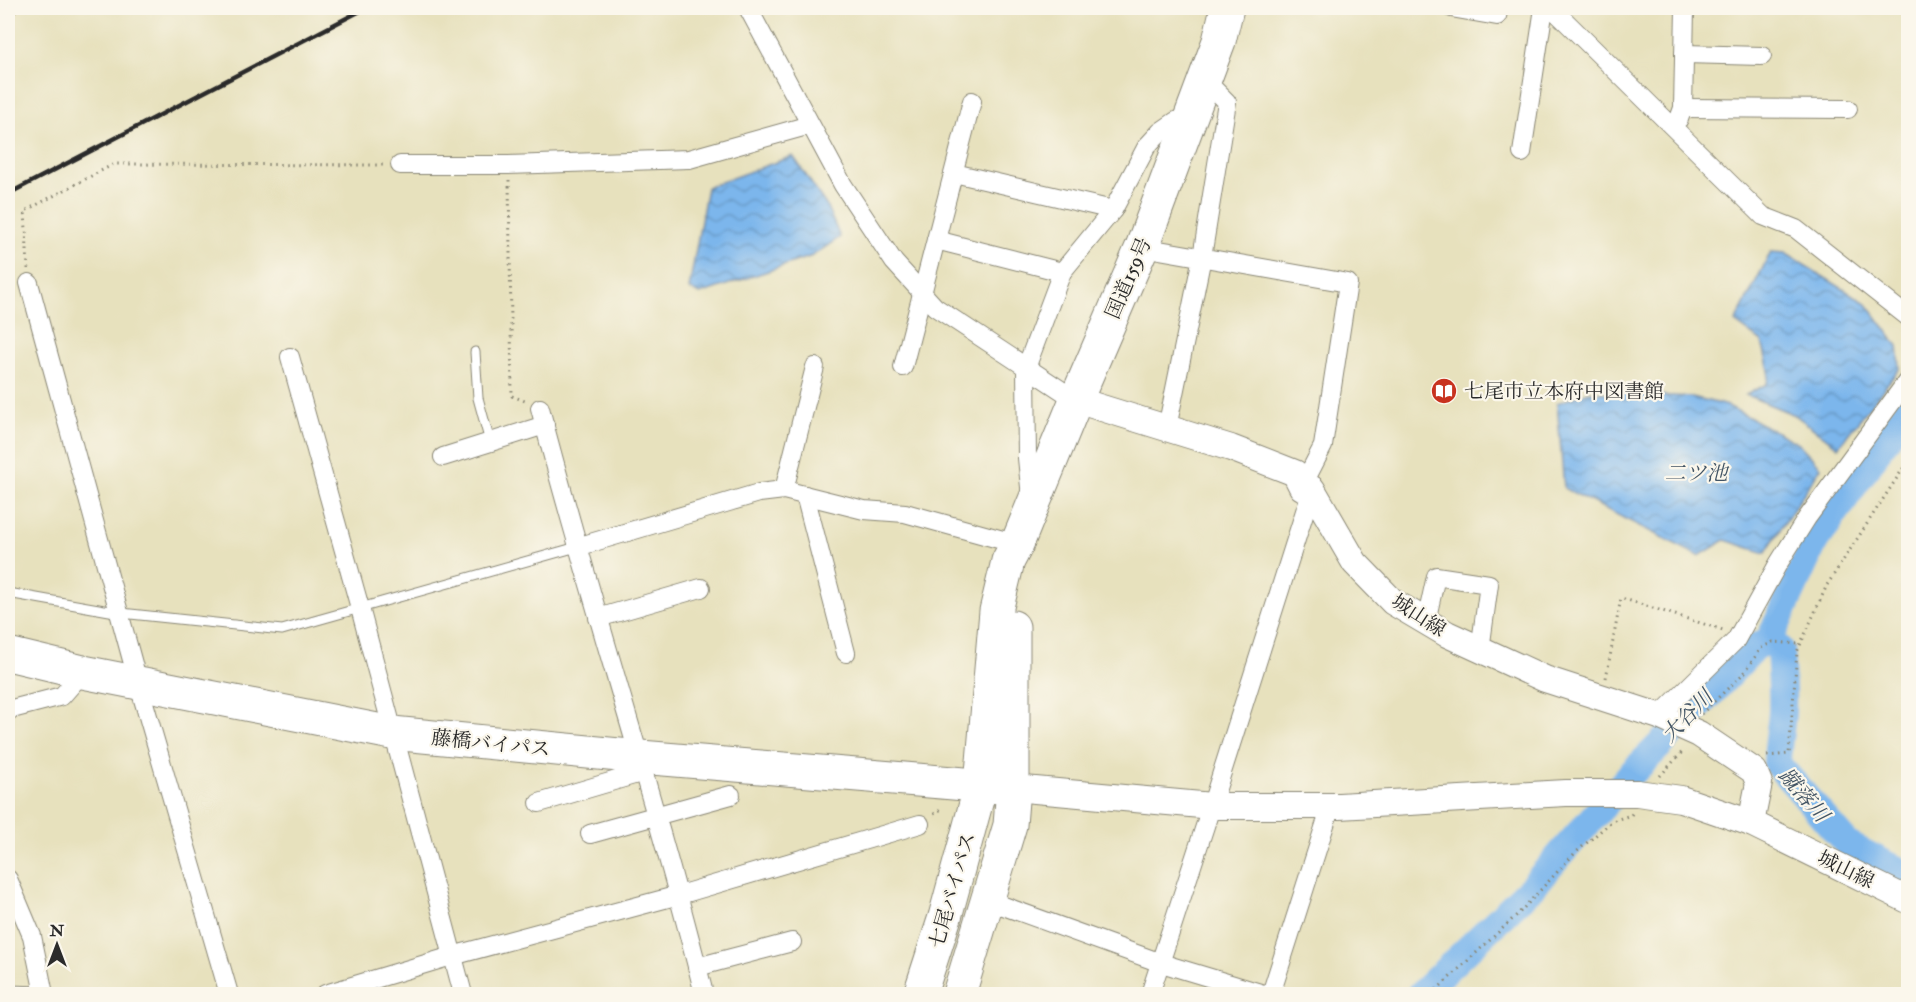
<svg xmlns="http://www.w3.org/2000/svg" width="1916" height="1002" viewBox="0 0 1916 1002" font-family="'IM FELL Double Pica','Noto Serif JP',serif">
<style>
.water{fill:url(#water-waves);stroke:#53708c;stroke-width:1.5}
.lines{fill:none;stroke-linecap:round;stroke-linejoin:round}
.river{stroke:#7bb6ec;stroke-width:28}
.lane-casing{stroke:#898674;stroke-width:11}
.street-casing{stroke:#898674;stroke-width:20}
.secondary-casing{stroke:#898674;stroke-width:28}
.highway-casing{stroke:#898674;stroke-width:35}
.path{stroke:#898674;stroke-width:3;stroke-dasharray:1.5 4.5;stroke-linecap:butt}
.lane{stroke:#fff;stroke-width:9}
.street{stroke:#fff;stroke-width:18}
.secondary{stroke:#fff;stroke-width:26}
.highway{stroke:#fff;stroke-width:33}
.rail{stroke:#2b2b2b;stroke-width:4.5}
.labels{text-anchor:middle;stroke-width:4.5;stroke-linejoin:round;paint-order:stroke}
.street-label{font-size:20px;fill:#2b2b2b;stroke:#fbf7ec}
.poi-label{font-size:20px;fill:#2b2b2b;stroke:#fbf7ec;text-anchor:start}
.water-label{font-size:21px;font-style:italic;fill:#435565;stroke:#fbf7ec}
</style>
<defs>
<pattern id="water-waves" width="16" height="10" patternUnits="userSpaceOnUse" patternTransform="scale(1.5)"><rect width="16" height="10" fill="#7bb6ec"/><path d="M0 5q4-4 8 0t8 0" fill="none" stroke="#6594bf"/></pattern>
</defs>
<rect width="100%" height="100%" fill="#fbf7ec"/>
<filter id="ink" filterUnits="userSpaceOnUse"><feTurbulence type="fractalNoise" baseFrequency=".0167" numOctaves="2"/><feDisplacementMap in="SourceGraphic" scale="12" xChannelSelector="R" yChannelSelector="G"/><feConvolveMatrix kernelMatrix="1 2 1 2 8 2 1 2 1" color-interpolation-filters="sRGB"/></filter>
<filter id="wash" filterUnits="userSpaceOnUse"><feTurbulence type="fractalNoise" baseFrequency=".008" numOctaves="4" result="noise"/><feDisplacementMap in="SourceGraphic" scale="24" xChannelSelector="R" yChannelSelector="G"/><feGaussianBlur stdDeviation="1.35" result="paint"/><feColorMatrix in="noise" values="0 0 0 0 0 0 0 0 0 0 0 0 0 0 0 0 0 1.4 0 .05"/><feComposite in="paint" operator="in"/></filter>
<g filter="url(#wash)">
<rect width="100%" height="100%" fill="#e7e1bd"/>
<g class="water">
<path d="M793,156L826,205L840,237L812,256L700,294L689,289L707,187Z"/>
<path d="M1771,252L1785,253L1866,303L1898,346L1900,368L1838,447L1795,415L1746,395L1767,384L1769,370L1762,342L1735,322Z"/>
<path d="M1589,392L1692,397L1728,406L1799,444L1821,467L1765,553L1725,540L1699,556L1564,488L1557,403Z"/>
</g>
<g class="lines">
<g class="river">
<path d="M1769,641L1780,649C1781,670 1783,691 1782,712C1781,729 1777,746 1777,764L1848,845L1908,875"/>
<path d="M1421,994L1531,888L1630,775L1704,701L1756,646L1769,641L1813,545L1908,407"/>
</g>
</g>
</g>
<g filter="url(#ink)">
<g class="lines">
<g class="lane-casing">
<g id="lane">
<path d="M475,352L478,398L490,442"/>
<path d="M8,593L121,613L282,630L577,547"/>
<path d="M8,990L43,991"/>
</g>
</g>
<g class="street-casing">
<g id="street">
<path d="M748,8L843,185L894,262L935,307L1076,400"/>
<path d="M1451,8L1497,16L1499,8"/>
<path d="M1552,8L1763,216L1796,229L1908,317"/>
<path d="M1684,54L1762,56"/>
<path d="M1683,108L1848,109"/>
<path d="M1679,119L1683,108L1685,8"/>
<path d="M1522,153L1544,8"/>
<path d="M400,165H508L689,159L810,125"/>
<path d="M954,173L1113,210"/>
<path d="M936,240L1062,272"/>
<path d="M1142,247L1348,283L1323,446L1302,487"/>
<path d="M29,283L138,682L229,994"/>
<path d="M290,357L360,608L463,994"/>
<path d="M903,367L972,101"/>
<path d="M540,408C591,604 655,797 704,994"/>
<path d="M1167,428L1202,257L1227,102L1204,79"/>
<path d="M443,457L545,425"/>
<path d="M784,490L815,367"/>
<path d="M805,495L846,653"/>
<path d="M1031,497L1027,458L1026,368L1062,272L1113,210L1147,146L1160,132L1176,121L1190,115"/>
<path d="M577,547L759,493L784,490L864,510L905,513L1017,544"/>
<path d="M598,618L701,588"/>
<path d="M1426,622L1436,576L1489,584L1480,650"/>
<path d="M8,710L62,696L83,672"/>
<path d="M1659,716L1736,640L1778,564L1807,518L1908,380"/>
<path d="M539,803L644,772"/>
<path d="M590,834L731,795"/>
<path d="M8,879L32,936L44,994"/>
<path d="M987,900L1161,963L1264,994"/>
<path d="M697,967L792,942"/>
<path d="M325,994L452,956L679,895L920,824"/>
<path d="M1150,994L1205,826L1312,489"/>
<path d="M1271,994L1331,806"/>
</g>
</g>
<g class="secondary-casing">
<g id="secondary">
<path d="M1076,400L1231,448L1295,473L1302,487L1312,489L1355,563L1393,602L1447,634L1545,679L1659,716L1699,734L1754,771L1759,783L1751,823"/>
<path d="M1013,788L1212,806H1339L1566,793H1637L1681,799L1751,823L1908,900"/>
</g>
</g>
<g class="highway-casing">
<g id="highway">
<path d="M8,654L83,672L392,733L640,757L1013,788"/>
<path d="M920,994L945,917L981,785L996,611L1008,561L1017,544L1076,400L1142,247L1219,41L1227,8"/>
<path d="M959,994L1010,825L1013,788V627"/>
</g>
</g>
<g class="path">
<path d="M8,36L16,8"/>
<path d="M509,180L512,396L525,401"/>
<path d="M28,269L25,211L114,164L384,165"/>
<path d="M1606,678L1621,598L1723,630"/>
<path d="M1701,714L1745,672L1761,648L1773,642L1800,644"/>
<path d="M1767,756L1789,754L1797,652L1827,585L1908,461"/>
<path d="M1660,776L1684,750"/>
<path d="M934,814L943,808"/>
<path d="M1432,994L1519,913L1574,854L1612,821L1631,815L1633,812"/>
</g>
<use href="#lane" class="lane"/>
<use href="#street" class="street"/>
<use href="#secondary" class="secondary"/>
<use href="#highway" class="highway"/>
<path class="rail" d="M8,194L366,8"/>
</g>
</g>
<defs>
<g id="library-disc" transform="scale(1.35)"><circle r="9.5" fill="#c8321e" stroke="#fbf7ec"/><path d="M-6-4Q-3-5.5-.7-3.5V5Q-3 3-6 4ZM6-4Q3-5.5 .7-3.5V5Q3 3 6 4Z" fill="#fff"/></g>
</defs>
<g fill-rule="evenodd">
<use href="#library-disc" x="1444" y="391"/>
</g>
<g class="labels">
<g class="street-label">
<text transform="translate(1128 278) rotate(-67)" y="7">国道159号</text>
<text transform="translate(1419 615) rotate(33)" y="7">城山線</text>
<text transform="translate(491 743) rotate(6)" y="7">藤橋バイパス</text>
<text transform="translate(1846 869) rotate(26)" y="7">城山線</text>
<text transform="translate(952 890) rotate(-74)" y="7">七尾バイパス</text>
</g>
<g class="poi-label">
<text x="1464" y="398">七尾市立本府中図書館</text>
</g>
<g class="water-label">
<text x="1696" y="480">二ツ池</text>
<text transform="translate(1687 716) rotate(-46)" y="7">大谷川</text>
<text transform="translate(1804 795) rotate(49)" y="7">蹴落川</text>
</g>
</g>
<rect width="1916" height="1002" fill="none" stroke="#fbf7ec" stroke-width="30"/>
<g transform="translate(57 945)" stroke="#fbf7ec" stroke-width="4.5" paint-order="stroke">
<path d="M0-4.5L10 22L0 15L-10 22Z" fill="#2b2b2b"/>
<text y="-9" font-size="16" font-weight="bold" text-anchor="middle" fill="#2b2b2b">N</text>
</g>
</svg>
